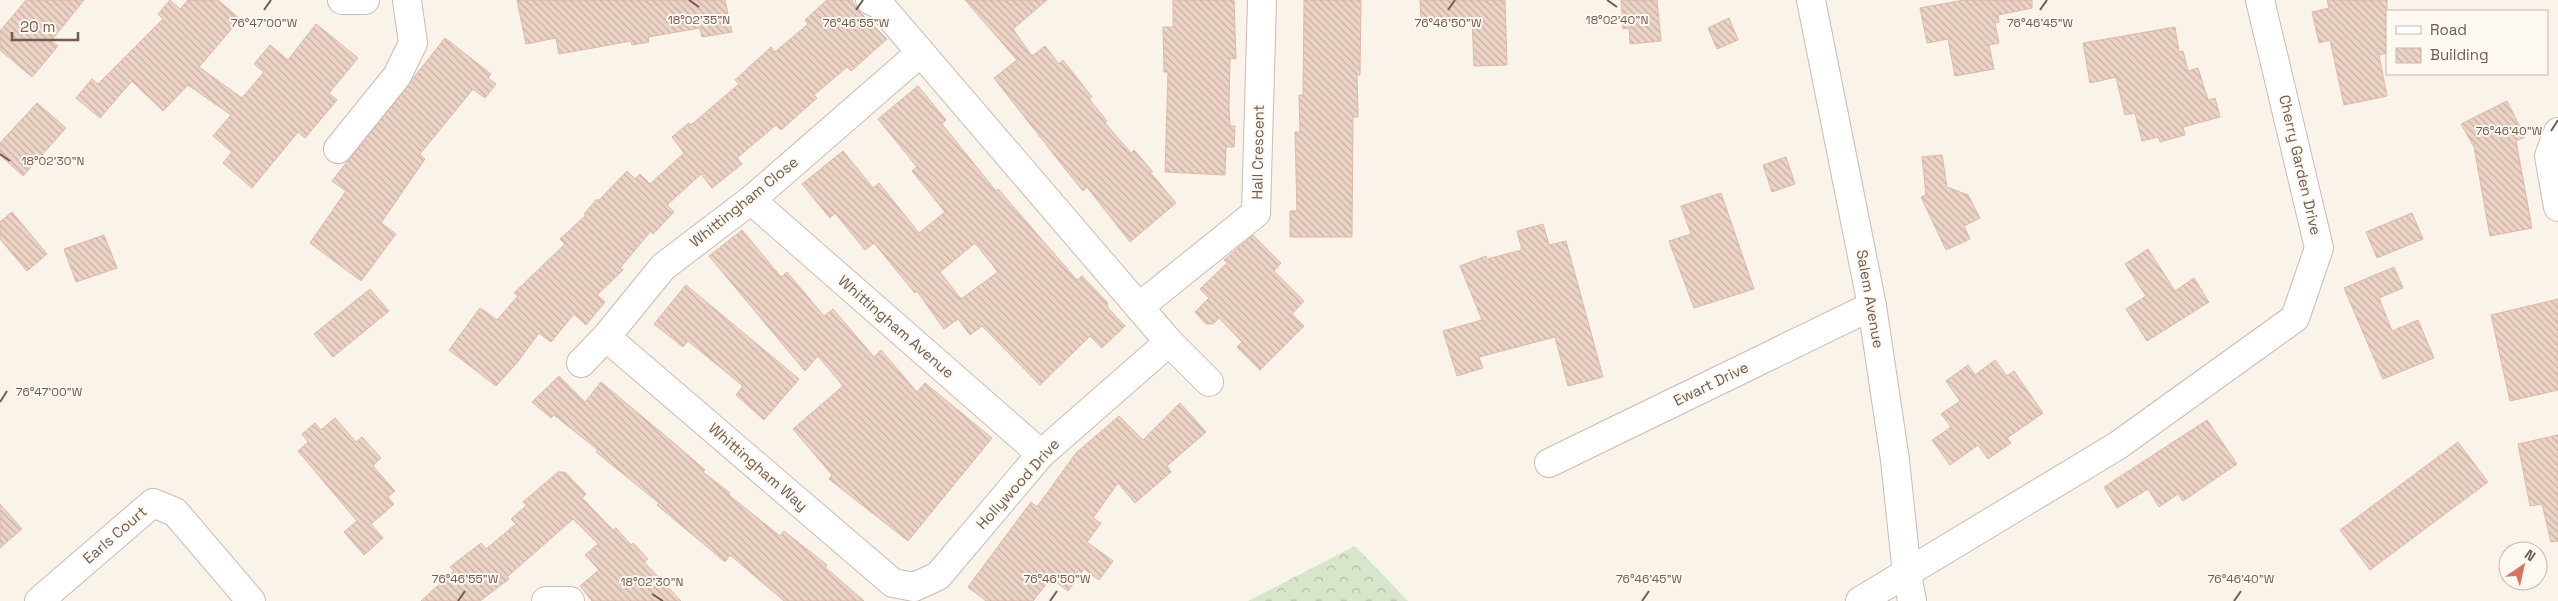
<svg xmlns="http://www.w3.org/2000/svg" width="2558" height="601" viewBox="0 0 2558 601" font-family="'Space Grotesk',sans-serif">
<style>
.forest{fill:url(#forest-crowns)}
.building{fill:url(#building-back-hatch);stroke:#ddbaa8;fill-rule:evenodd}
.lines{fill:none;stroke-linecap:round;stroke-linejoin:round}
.minor-casing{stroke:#cbbbb1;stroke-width:30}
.minor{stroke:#fff;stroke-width:28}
.ticks{fill:none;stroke:#725b50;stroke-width:2}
.labels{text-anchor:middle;stroke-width:4;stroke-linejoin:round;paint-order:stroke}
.street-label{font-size:15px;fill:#725b50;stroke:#fdf8f0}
.ticks-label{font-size:12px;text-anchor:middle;fill:#725b50;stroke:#fdf8f0;stroke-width:4;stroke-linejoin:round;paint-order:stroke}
</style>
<defs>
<pattern id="forest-crowns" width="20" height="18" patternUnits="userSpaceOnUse" patternTransform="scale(1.25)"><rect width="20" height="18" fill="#d7e6ca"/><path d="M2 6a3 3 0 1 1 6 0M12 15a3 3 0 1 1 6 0" fill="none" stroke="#b3bda6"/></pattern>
<pattern id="building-back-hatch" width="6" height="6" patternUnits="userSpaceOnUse" patternTransform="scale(1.25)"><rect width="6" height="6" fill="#ecd3c5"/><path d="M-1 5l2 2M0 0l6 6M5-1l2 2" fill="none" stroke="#c4aea2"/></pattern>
</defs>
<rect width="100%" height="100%" fill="#faf3ea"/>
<path class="forest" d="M1355,546L1408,601H1248Z"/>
<g class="building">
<path d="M26,0H84L51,41L58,46L32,77L0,50V31Z"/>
<path d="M170,0L180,9L188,0H218L240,19L199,67L242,98L264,72L254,64L270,45L288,60L316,24L358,58L329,93L337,100L305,138L298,132L252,188L223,163L232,152L213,136L231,115L188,85L163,111L132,81L100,118L76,98L92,79L98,84L163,19L158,14Z"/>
<path d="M517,0H725L732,32L702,37L700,28L648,37L649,42L632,45L631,41L559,54L556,38L526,44Z"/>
<path d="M827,0H852L857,9L887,39L851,71L847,67L814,95L817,98L781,130L776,125L737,158L742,164L712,188L701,174L667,205L674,212L653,234L651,231L620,268L623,270L597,295L605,302L586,325L574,314L551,342L539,333L516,364L496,386L449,350L480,308L497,320L518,296L514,293L565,244L560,239L586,215L584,214L597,199L598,201L627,171L635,179L640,174L650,184L684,153L672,137L689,123L691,125L739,84L735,80L771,47L775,52L808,24L805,20Z"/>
<path d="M965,0H1047L1013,29L1032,56L1045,46L1059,64L1063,60L1092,97L1089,99L1107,121L1105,123L1131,153L1134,150L1153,172L1149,171L1176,203L1130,242L1087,187L1083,191L1062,165L994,78L1017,60Z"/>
<path d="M1173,0H1234L1236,59L1230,58L1229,107L1230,126H1235L1234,147H1226L1225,175L1165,172L1168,72H1164L1163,27H1173Z"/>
<path d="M1304,0H1361L1360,75H1357L1358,117H1353L1352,237H1290V211H1297L1295,132H1300L1299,95H1303Z"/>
<path d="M1420,0H1505L1507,65L1474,66L1472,19L1421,20Z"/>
<path d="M1621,0H1657L1661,41L1630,44L1629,28L1623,29Z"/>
<path d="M1964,0H2032V8L1998,15L1999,22L1995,23L1999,43L1989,45L1994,69L1955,76L1948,39L1927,43L1920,8Z"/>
<path d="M2327,0H2387V53L2379,55L2387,96L2344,105L2330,40L2319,43L2312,12L2329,8Z"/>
<path d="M1729,18L1738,40L1717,49L1708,28Z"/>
<path d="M2175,27L2179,52L2183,51L2188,71L2198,68L2208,100L2215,98L2220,117L2183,127L2185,135L2160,142L2158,137L2142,141L2135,113L2125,115L2116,77L2090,83L2083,43Z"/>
<path d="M445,38L491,74L488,78L496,84L485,98L473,89L420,154L425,159L381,223L396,234L361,281L310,243L346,191L332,181Z"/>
<path d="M918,86L946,120L942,124L996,191L998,189L1077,280L1082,276L1107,302L1108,308L1125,326L1102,348L1090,336L1040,385L982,326L970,335L958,319L944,329L917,291L915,293L874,243L865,250L835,213L830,218L802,184L843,151L873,188L879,183L919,233L945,212L912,171L917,167L878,119ZM975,243L998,272L961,299L940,272Z"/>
<path d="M2507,101L2525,137L2516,141L2532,228L2490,236L2474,147L2461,124Z"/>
<path d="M37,103L66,128L23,176L0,155V143Z"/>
<path d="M1942,155L1947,187L1968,195L1980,218L1964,226L1970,239L1946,250L1921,197L1926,195L1922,157Z"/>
<path d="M1786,157L1795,184L1772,192L1763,165Z"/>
<path d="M1721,193L1754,289L1694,308L1669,241L1691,234L1681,206Z"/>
<path d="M12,212L47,254L27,271L0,239V222Z"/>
<path d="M2412,213L2423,239L2377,258L2366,232Z"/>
<path d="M1543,224L1549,245L1566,241L1603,377L1568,386L1555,337L1479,357L1483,368L1457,376L1443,331L1482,320L1460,266L1486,256L1487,259L1522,250L1517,231Z"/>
<path d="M742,230L781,277L787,272L824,316L833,309L874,357L881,350L917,392L925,383L992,438L908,541L829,479L832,475L793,429L843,386L818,356L805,371L709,256Z"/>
<path d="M104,235L117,268L76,282L64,249Z"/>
<path d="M1253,235L1281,263L1274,271L1304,301L1292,314L1304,326L1260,370L1237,347L1242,342L1219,318L1213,324H1206L1195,312L1209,298L1200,289L1227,263L1224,260Z"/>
<path d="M2148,249L2175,291L2194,278L2209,302L2147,341L2126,309L2146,296L2125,264Z"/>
<path d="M2394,267L2403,288L2379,298L2392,331L2418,320L2434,358L2383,379L2344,288Z"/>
<path d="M686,285L799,379L764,420L736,395L743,386L688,341L683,347L654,324Z"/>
<path d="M370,289L389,311L333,357L314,334Z"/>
<path d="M2558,299V390L2510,401L2491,315Z"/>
<path d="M1995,360L2007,376L2014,371L2043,413L2007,438L2011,443L1988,459L1978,445L1950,465L1932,440L1951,427L1941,414L1960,401L1946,381L1968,365L1975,375Z"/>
<path d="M559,376L585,402L601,382L675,444L705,470L703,472L730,493L729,495L780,536L784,531L827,565L825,567L864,601H784L730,555L725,562L657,505L659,503L596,452L598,450L554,415L551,418L532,402Z"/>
<path d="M1180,403L1206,432L1167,466L1171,472L1135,503L1118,483L1093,518L1101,523L1087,542L1113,561L1099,580L1084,569L1068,591L1051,578L1033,601H986L968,587L1031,502L1037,507L1076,453L1119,416L1143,440Z"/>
<path d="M335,418L356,442L362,437L381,458L373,466L395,491L388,497L394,504L371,524L383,538L364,555L344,532L357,521L298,451L308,442L302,434L315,423L321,430Z"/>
<path d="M2207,420L2237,464L2183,501L2178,494L2159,507L2148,489L2117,508L2104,487Z"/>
<path d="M2558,435V541L2551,542L2542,504L2530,506L2518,444Z"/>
<path d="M2458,442L2488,482L2370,570L2340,530Z"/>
<path d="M558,472H565L586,494L582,498L613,530L616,528L631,545L633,543L648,559L644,562L681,601H592L580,586L599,570L585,555L598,544L573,519L507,577L509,579L480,601H421L454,571L450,567L481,543L486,549L516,524L511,519L527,505L523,502Z"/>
<path d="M0,504L22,529L0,548Z"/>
</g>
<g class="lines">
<g class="minor-casing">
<g id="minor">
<path d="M342,0H365"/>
<path d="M870,0L880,5L1169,342L1209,382"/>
<path d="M1811,0L1872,306L1895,460L1907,574L1912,601"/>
<path d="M2558,132L2549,156L2558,207"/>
<path d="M338,149L397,76L413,43L407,0"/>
<path d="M751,200L1041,454"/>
<path d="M1139,307L1256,213L1262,0"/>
<path d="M606,337L893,583L914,587L938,576L1041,454L1169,342"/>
<path d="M581,363L606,337L663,267L751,200L920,53"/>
<path d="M1549,463L1872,306"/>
<path d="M39,601L153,503L175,512L251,601"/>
<path d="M546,601H570"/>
<path d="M1860,601L2117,446L2295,318L2319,248L2260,0"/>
</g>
</g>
<use href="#minor" class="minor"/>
</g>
<path class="ticks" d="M689,0L699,7M1607,0L1617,7M264,10L271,0M856,10L863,0M1448,10L1455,0M2040,10L2047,0M2551,131L2558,120M0,154L10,161M0,402L7,391M652,594L663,601M458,601L465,591M1050,601L1057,591M1642,601L1649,591M2234,601L2241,591"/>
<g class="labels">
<g class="street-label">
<text transform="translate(1258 152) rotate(-89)" y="5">Hall Crescent</text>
<text transform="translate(2300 165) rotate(77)" y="5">Cherry Garden Drive</text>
<text transform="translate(744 202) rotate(-39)" y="5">Whittingham Close</text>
<text transform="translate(1870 299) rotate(80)" y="5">Salem Avenue</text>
<text transform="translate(896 327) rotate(41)" y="5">Whittingham Avenue</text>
<text transform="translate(1711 384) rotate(-26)" y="5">Ewart Drive</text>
<text transform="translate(758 467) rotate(41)" y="5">Whittingham Way</text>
<text transform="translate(1018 484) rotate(-48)" y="5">Hollywood Drive</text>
<text transform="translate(115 535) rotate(-41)" y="5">Earls Court</text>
</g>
</g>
<g class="ticks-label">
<text x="699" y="24">18°02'35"N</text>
<text x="1617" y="24">18°02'40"N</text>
<text x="264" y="27">76°47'00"W</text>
<text x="856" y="27">76°46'55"W</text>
<text x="1448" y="27">76°46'50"W</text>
<text x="2040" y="27">76°46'45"W</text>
<text x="2509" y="135">76°46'40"W</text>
<text x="53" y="165">18°02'30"N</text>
<text x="49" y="396">76°47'00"W</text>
<text x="465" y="583">76°46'55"W</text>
<text x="1057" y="583">76°46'50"W</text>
<text x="1649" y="583">76°46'45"W</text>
<text x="2241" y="583">76°46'40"W</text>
<text x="652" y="586">18°02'30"N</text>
</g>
<rect x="2386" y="10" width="162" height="65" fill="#fdf8f0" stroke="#c5b9b0"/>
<rect x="2396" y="26" width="25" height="8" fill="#ffffff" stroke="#c5b9b0"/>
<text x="2430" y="35" font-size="15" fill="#725b50">Road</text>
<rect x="2396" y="48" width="25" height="15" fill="url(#building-back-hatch)" stroke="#c5b9b0"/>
<text x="2430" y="60" font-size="15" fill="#725b50">Building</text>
<g transform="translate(2523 566) rotate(34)"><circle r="24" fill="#fdf8f0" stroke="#c5b9b0"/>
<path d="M0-4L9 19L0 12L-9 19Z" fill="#d4755f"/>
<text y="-8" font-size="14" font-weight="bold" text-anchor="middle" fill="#725b50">N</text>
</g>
<path d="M12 32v8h66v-8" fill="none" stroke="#725b50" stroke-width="2.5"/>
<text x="20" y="32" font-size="15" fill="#725b50" stroke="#fdf8f0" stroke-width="4" paint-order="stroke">20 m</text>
</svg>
